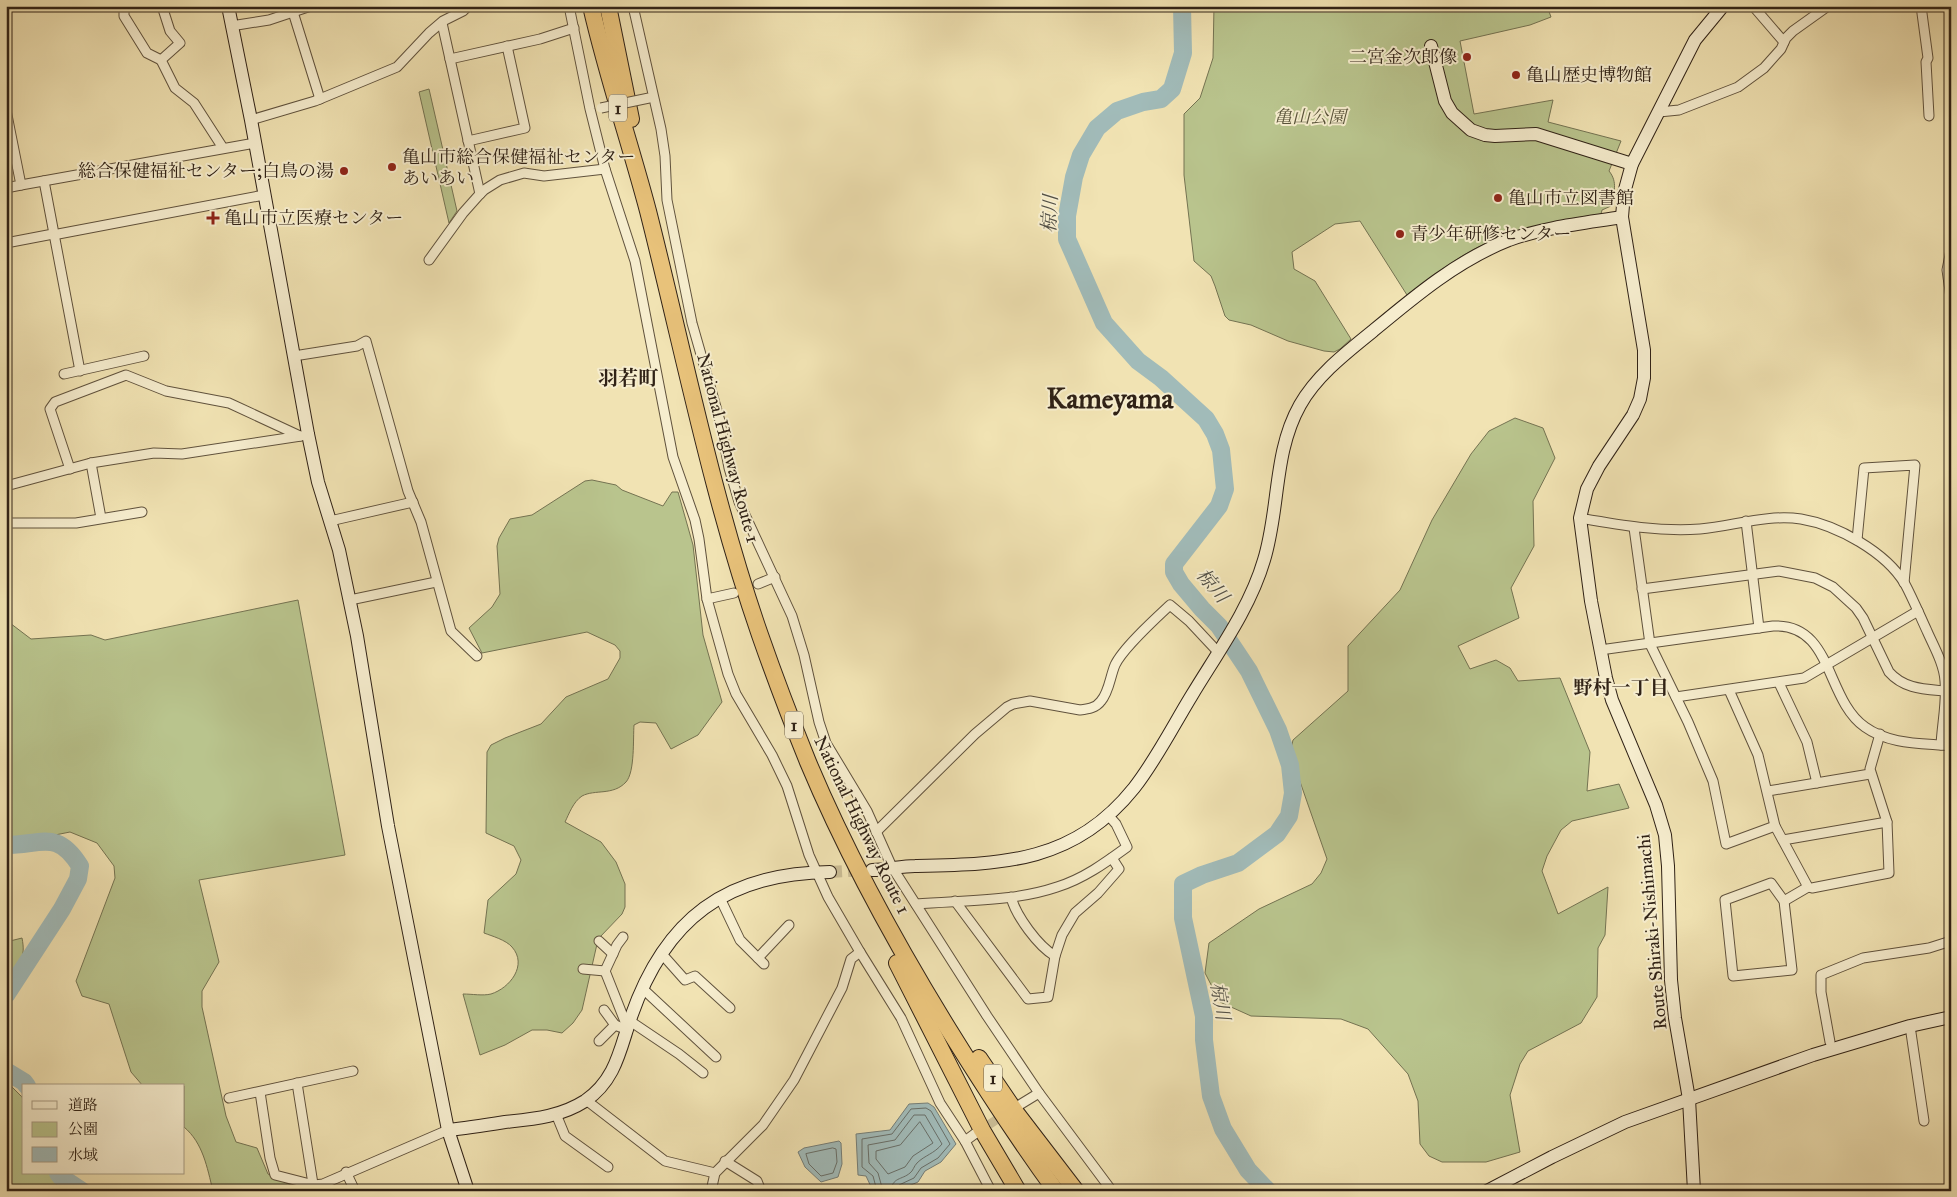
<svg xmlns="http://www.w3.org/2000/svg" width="1957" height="1197" viewBox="0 0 1957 1197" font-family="'IM FELL Great Primer','Noto Serif JP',serif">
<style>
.green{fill:#b9c48d;stroke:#747352}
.water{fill:#a1bbb9;stroke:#747e78}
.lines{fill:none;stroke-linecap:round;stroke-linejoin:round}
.shore{stroke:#686e68;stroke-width:1}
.river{stroke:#a1bbb9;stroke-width:18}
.street-tunnel{stroke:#cabc94;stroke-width:9;stroke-dasharray:9 4.5;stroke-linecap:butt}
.secondary-tunnel{stroke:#cabc94;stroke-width:12;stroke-dasharray:12 6;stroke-linecap:butt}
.street-casing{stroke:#60523d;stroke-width:11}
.secondary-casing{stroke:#302216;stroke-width:14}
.highway-casing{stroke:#302216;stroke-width:18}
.street{stroke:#f6edce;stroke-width:9}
.secondary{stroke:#f6edce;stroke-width:12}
.highway{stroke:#e8c27a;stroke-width:16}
.street-bridge-casing{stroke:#60523d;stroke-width:11;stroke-linecap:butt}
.street-bridge{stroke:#f6edce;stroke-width:9}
.poi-dot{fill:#8f2418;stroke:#f6edce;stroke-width:2}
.labels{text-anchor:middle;stroke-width:4;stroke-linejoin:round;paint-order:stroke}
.shield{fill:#f6edce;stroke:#6b5f4d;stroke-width:1}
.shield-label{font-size:16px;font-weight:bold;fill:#302216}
.poi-label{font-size:18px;fill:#302216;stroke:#f6edce;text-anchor:start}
.park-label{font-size:18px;font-style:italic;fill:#59533a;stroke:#f6edce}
.street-label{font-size:18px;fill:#302216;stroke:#f6edce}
.water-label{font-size:19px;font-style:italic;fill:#525047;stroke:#f6edce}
.neighbourhood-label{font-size:19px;font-weight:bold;fill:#302216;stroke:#f6edce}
.quarter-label{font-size:20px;font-weight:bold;fill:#302216;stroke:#f6edce}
.town-label{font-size:28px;font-weight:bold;fill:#302216;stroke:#f6edce}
</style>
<rect width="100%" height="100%" fill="#f1e3b3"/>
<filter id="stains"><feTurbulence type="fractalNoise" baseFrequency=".004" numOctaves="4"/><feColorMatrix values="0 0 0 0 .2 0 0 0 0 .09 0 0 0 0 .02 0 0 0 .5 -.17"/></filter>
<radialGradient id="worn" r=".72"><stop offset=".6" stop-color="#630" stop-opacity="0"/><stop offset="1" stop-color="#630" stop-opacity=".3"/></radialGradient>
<g class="green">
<path d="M1214,6H1547L1551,17L1530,25L1460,41L1474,114L1553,100L1548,122L1621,141L1609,171C1618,182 1614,193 1611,206L1602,210L1601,214C1563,220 1524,226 1489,242C1459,255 1433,276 1407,295L1360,221L1335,224L1292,252L1294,269L1315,281L1351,339L1340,349L1334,352L1324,351L1288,341L1251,325L1229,320L1225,316L1215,286L1211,276L1194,261L1184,175V114L1200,98L1213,58Z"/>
<path d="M429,89L457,211L449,223L419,92Z"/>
<path d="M1515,418L1543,428L1555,458L1533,501L1534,546L1511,588L1519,618L1458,646L1470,669L1496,660L1510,668L1518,681L1560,678L1590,752L1587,791L1619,784L1629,808L1572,821L1561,830L1547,856L1542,871L1558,914L1608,887L1605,935L1598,948L1597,997L1581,1023L1528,1051L1520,1064L1510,1095L1520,1152L1486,1162H1442L1429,1156L1420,1144L1418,1101L1408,1074L1368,1029L1341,1019L1251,1016L1220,1002L1205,973L1209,943L1259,909L1312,884L1321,873L1327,859L1290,753L1293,740L1348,691V646L1400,590L1432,520L1471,454L1489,431Z"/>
<path d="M592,480L616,485L622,490L663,506L672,492H678L693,545L703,635L722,702L698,735L671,749L656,723L640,722L634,725C633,738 635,772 626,782C613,796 595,789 582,796C573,802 569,814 565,822L601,842L616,862L625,884V907L622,914L600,937L597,944L582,1010L573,1023L562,1033L547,1030H532L505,1045L480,1055L463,994C472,994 483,996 491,994C510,988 528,965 512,947C506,940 492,936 484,933L488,900L516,874L521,860L514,846L486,833L487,752L491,745L505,738L541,724L566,697L608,679L620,658V651L615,645L587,632L482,653L469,628L492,607L500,594L497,546L499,538L510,519L532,515L585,481Z"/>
<path d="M298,600L345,855L199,880L219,962L202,991V1007L226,1116L236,1142L257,1148L268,1174L303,1191H213C207,1167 203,1143 184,1127V1086H143L131,1072L109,1004L82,996L76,981L115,878L114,866L97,843L70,832L10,844L6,843V620L31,639L91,635L105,640Z"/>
<path d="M22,938C26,958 20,964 6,978V942Z"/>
<path d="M6,1081L22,1097L24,1101V1173H52L59,1191H6Z"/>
</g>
<g class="water">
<path d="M928,1103L934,1107L956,1144L941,1162L925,1171L918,1182L899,1190L873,1191L866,1176L858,1175L856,1134L890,1130L909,1104Z"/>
<path d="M839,1141L841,1143L842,1164L838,1177L821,1182L805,1167L798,1152L804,1148Z"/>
</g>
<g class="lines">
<g class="shore">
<path d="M920,1122L933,1143L913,1156L905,1167L888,1174L876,1159V1151L900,1145Z"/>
<path d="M833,1148L836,1149L837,1162L833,1173L821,1176L809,1164L806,1154Z"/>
<path d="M877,1191L873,1176L862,1167V1139L892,1134L911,1109L926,1108L931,1111L950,1144L938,1158L921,1168L914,1178L899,1185L897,1191"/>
<path d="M883,1191L878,1173L869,1163L868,1145L895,1140L914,1115H925L942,1144C934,1154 925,1155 917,1163C914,1166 913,1171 910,1173C902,1180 892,1177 891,1191"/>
</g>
<g class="river">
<path d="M1182,6L1183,53L1172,89L1161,99L1143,102L1117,111L1097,128L1081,155L1074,177L1067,216V239L1104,323L1138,361L1161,378L1206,419L1215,434L1221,450L1225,489L1219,506L1174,564V572L1181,584L1202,609L1219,626L1249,671L1278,730L1290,765L1293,793L1289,816L1277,834L1238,863L1202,875L1183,884V918L1204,1016V1040L1211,1096L1223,1129L1248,1170L1268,1191"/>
<path d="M6,845C42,845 57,829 80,866L78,879L62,909L6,995"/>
<path d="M6,1071L24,1082L27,1086"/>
<path d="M58,1173L61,1177L82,1191"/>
</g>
<path class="street-tunnel" d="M978,1132L1005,1114"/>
<path class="secondary-tunnel" d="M830,872L867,870"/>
<g class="street-casing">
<g id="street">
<path d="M124,6V16L147,53L161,60"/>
<path d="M162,6L170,31L180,43L161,60L175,88L194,103L223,148"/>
<path d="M569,6L590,109L605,169L635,261L673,457L695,520L699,539L707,599L728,674L736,694L772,755L787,786L809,855L828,897L860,952L901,1018L940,1103L965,1141L991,1191"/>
<path d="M633,6L661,129L665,156L667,200L692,323L720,421L729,468L739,502L792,616L804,655L819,722L826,743L867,811L892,867L987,1016L1039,1093L1112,1191"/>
<path d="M1753,6L1784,42"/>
<path d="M1921,6L1928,58L1926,62L1929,116"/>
<path d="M293,12L320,99"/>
<path d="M442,23L480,194"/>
<path d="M231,26L269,20L311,6"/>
<path d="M450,59L540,39L574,28"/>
<path d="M6,110L21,185L6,188"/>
<path d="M1659,112L1679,110L1738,87L1764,68L1781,49L1786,38L1793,31L1828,6"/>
<path d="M251,120L315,101L397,67L429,33L443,21L463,11L468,6"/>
<path d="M468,141L525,128L507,46"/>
<path d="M44,181L80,371"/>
<path d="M21,185L255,143"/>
<path d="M53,235L264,195"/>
<path d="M6,243L53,234"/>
<path d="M1951,250L1947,270L1951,298"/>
<path d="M429,260L463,213L479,195L484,190L500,180L524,173L544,176L605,169"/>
<path d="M294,356L357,346L366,341L408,491L421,522L451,631L477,656"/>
<path d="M64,374L144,356"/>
<path d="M91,463L101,518"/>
<path d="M70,469L50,409L55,402L126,375L166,391L229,403L300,436"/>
<path d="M6,486L91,463L154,453L182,454L301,436"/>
<path d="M1580,518C1620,525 1659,532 1700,529C1734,526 1767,514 1801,519C1837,525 1886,552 1905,584C1913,599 1920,616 1927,631C1934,647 1944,664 1945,681C1947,702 1942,724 1941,745"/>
<path d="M330,521L413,502"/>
<path d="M1746,521L1759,628"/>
<path d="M6,523H76L142,512"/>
<path d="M1634,528L1650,644L1688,722L1713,781L1726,844L1775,826"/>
<path d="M1857,540L1864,468L1915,465L1904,583"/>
<path d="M758,584L775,577"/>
<path d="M1642,589L1779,571L1815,578L1833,587L1856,608L1863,618L1889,672C1904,689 1924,689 1945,691"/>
<path d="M707,599L734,593"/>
<path d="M350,600L436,582"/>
<path d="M1600,650L1773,626C1833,623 1825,699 1865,727C1890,745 1922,743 1951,746"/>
<path d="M1779,683L1807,742L1817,783"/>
<path d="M1729,690L1758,755L1775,826L1808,887L1812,888L1889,873L1887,822L1870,769L1880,734"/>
<path d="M1676,697L1804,678L1918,611"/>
<path d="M1768,791L1870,774"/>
<path d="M876,832L975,734L1007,707L1013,704L1030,701L1080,710C1088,709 1096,708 1101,701C1109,692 1110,677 1115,665C1123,648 1155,619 1170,605L1189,621L1218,652"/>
<path d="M1783,840L1887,822"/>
<path d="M1771,883L1784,901L1792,970L1733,976L1725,900Z"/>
<path d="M1011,897C1016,916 1038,946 1055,956"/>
<path d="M720,898L740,940L764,964"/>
<path d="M955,901L1028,999L1048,997L1055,956L1062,935L1075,913L1098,893L1119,869L1112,858"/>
<path d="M1784,901L1808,887"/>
<path d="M916,904C962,900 1013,902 1057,887C1083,879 1105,863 1127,847L1116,824L1108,815"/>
<path d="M623,937L617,945L605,971L628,1029"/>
<path d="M599,941L613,954"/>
<path d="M661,953L685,980L695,976L730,1008"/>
<path d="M758,958L789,925"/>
<path d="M583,969L605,971"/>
<path d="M642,988L716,1057"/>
<path d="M604,1010L615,1025"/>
<path d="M630,1021L679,1054L703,1073"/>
<path d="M1910,1026L1924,1121"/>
<path d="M599,1041L615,1025L628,1030"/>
<path d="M1830,1042L1821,992V975L1863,958L1929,948L1951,941"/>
<path d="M297,1083L313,1184L311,1191"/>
<path d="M260,1092L270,1158L275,1175L314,1185L323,1184L448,1130"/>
<path d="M229,1098L353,1071"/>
<path d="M586,1100L665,1161L715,1173"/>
<path d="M1021,1104L1039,1093"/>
<path d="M556,1114L565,1136L608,1167"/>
<path d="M965,1141L976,1133"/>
<path d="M725,1161L757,1181L761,1191"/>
<path d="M346,1172L355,1191"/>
<path d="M711,1191L715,1173L763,1125L794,1080L842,988L851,959L860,952"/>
</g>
</g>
<g class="secondary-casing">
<g id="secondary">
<path d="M228,6L251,120L308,434L318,482L339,550L357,636L388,826L448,1130L468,1191"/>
<path d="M1431,46L1445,101L1452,113L1471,130L1485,135L1495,136L1536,134L1632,164"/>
<path d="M872,870C886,870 901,866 915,866C1004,864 1074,863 1134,788C1156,760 1173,726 1192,695C1218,652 1250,608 1264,560C1280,508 1273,453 1300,405C1317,375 1346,353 1373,331C1415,296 1458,260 1509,240C1545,227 1585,223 1622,217"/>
<path d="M448,1130C467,1128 486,1125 505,1122C533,1119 560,1117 585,1101C616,1080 620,1049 631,1017C665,919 726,873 830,872"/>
<path d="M1487,1191L1552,1157L1625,1122L1813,1055L1910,1026L1951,1017"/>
<path d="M1694,1191L1689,1099L1675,1018L1671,980L1668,866L1665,835L1656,805L1612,700L1606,678L1591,601L1580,518L1587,489L1599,466L1633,415L1640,399L1644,378V350L1622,217L1624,193L1632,164L1695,40L1723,6"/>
</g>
</g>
<g class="highway-casing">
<g id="highway">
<path d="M591,6C607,76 630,143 648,211C684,353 712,497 760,635C775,678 791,720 808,762C847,855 896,944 949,1030C983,1085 1018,1139 1056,1191"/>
<path d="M608,6L631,119"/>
<path d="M897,963L982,1130L1018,1191"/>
<path d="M979,1058L1017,1114L1076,1191"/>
</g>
</g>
<use href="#street" class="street"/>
<use href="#secondary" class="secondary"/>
<use href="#highway" class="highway"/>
<g class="street-bridge-casing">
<path id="street-bridge" d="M601,108L649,98"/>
</g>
<use href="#street-bridge" class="street-bridge"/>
</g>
<g class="poi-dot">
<circle cx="1467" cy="57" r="5"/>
<circle cx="1516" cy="75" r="5"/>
<circle cx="392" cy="167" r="5"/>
<circle cx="344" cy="171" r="5"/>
<circle cx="1498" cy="198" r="5"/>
<path d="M210.5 210.5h5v5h5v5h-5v5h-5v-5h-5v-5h5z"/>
<circle cx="1400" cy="234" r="5"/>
</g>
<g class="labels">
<g class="shield">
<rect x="609" y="94.5" width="18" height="27" rx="4"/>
<rect x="785" y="711.5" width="18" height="27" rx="4"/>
<rect x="984" y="1064.5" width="18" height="27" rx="4"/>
</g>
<g class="shield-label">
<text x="618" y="114">1</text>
<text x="794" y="731">1</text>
<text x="993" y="1084">1</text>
</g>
<g class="poi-label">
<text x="1457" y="63" text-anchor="end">二宮金次郎像</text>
<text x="1526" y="81">亀山歴史博物館</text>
<text x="402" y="163">亀山市総合保健福祉センター<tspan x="402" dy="21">あいあい</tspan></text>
<text x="334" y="177" text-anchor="end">総合保健福祉センター;白鳥の湯</text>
<text x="1508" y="204">亀山市立図書館</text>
<text x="224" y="224">亀山市立医療センター</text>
<text x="1410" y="240">青少年研修センター</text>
</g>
<g class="park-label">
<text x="1310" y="123">亀山公園</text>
</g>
<g class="street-label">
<text transform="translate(728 448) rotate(75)" y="6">National Highway Route 1</text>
<text transform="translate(862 825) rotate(64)" y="6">National Highway Route 1</text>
<text transform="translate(1652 932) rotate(-95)" y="6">Route Shiraki-Nishimachi</text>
</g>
<g class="water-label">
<text transform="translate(1049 214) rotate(-87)" y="7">椋川</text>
<text transform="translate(1213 585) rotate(50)" y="7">椋川</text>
<text transform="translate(1221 1001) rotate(80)" y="7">椋川</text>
</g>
<g class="neighbourhood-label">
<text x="1621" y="694">野村一丁目</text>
</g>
<g class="quarter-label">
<text x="628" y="385">羽若町</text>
</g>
<g class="town-label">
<text x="1110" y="408">Kameyama</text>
</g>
</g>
<rect width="1957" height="1197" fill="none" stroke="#f1e3b3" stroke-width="25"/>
<rect x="8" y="8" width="1942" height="1182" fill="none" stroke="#302216" stroke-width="2.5"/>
<rect x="12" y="12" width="1932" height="1172" fill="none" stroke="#302216"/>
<rect x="22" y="1084" width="162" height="90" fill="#f6edce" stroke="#a79c84"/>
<rect x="32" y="1101" width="25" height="8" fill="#f6edce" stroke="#a79c84"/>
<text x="68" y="1110" font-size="15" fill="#302216">道路</text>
<rect x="32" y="1122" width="25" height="15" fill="#b9c48d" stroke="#a79c84"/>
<text x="68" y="1134" font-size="15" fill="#302216">公園</text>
<rect x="32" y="1147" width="25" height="15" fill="#a1bbb9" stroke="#a79c84"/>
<text x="68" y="1160" font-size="15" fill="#302216">水域</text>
<rect width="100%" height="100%" filter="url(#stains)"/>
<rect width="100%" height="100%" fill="url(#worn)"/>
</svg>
